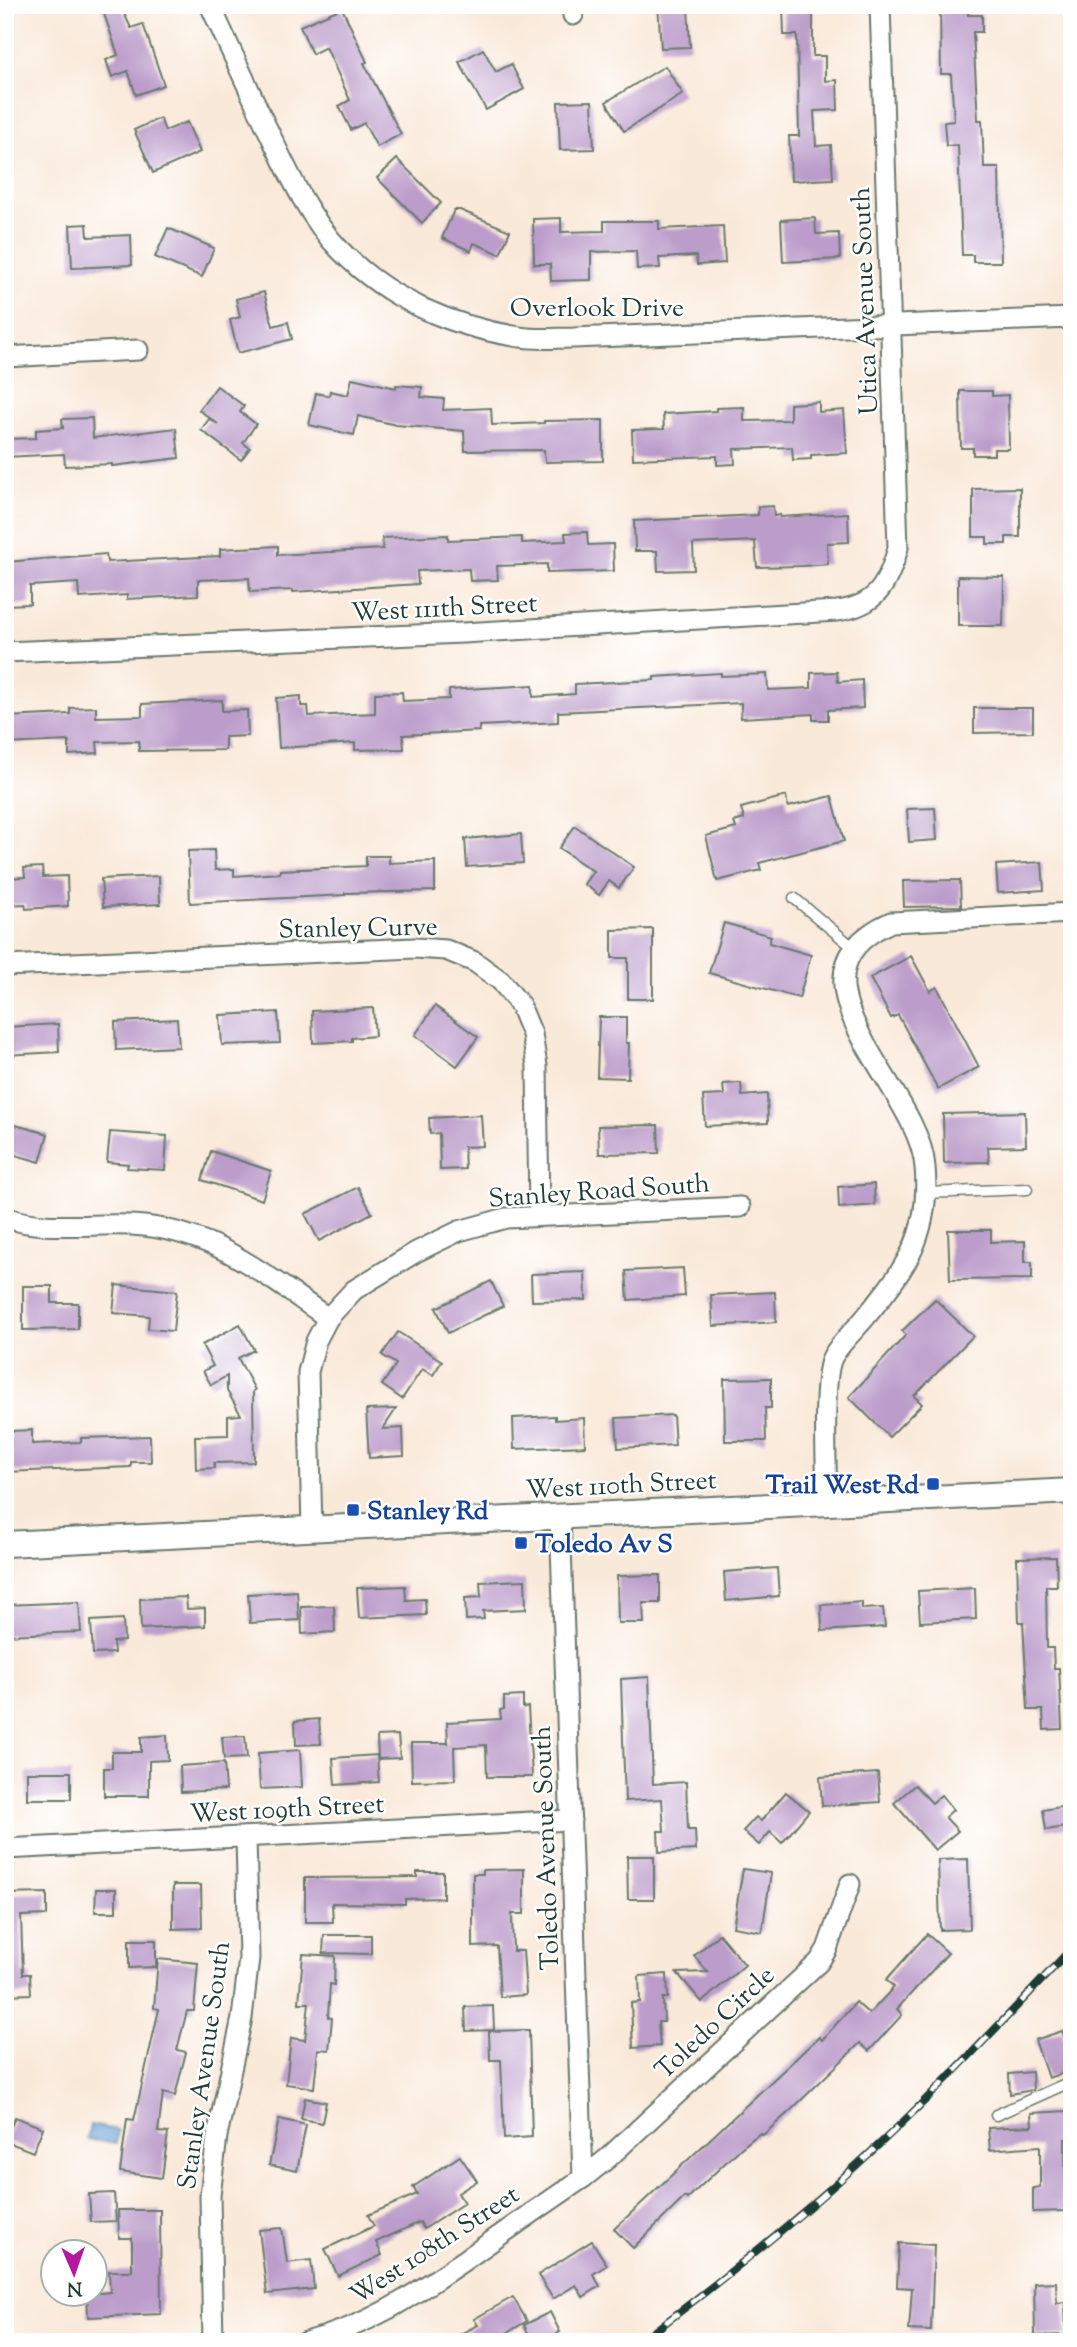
<svg xmlns="http://www.w3.org/2000/svg" width="1077" height="2347" viewBox="0 0 1077 2347" font-family="'Sorts Mill Goudy',serif">
<style>
.water{fill:#69a0d7;stroke:#446e86;stroke-width:2}
.building{fill:#bb9cca}
.lines{fill:none;stroke-linecap:round;stroke-linejoin:round}
.service-casing{stroke:#6b796e;stroke-width:13}
.minor-casing{stroke:#6b796e;stroke-width:23}
.tertiary-casing{stroke:#6b796e;stroke-width:28}
.service{stroke:#fff;stroke-width:10}
.minor{stroke:#fff;stroke-width:19}
.tertiary{stroke:#fff;stroke-width:24}
.rail-casing{stroke:#1f3d34;stroke-width:8}
.rail{stroke:#fff;stroke-width:5;stroke-dasharray:16;stroke-linecap:butt}
.transit-dot{fill:#1a4fb4;stroke:#fff;stroke-width:2.5}
.labels{text-anchor:middle;stroke-width:5;stroke-linejoin:round;paint-order:stroke}
.street-label{font-size:26px;fill:#1f3d34;stroke:#fff}
.transit-label{font-size:26px;font-weight:bold;fill:#164399;stroke:#fff;text-anchor:start}
</style>
<rect width="100%" height="100%" fill="#fff"/>
<filter id="ink" filterUnits="userSpaceOnUse"><feTurbulence type="fractalNoise" baseFrequency=".0143" numOctaves="2"/><feDisplacementMap in="SourceGraphic" scale="14" xChannelSelector="R" yChannelSelector="G"/><feConvolveMatrix kernelMatrix="1 2 1 2 8 2 1 2 1" color-interpolation-filters="sRGB"/></filter>
<filter id="wash" filterUnits="userSpaceOnUse"><feTurbulence type="fractalNoise" baseFrequency=".00686" numOctaves="4" result="noise"/><feDisplacementMap in="SourceGraphic" scale="28" xChannelSelector="R" yChannelSelector="G"/><feGaussianBlur stdDeviation="1.57" result="paint"/><feColorMatrix in="noise" values="0 0 0 0 0 0 0 0 0 0 0 0 0 0 0 0 0 1.4 0 .05"/><feComposite in="paint" operator="in"/></filter>
<g filter="url(#wash)">
<rect width="100%" height="100%" fill="#f9e9d9"/>
<path class="water" d="M90,2125L118,2130L116,2144L87,2139Z"/>
<g id="blocks">
<g class="building">
<path d="M101,5H120L131,28L143,24L164,85L136,95L128,71L112,77L106,60L118,55Z"/>
<path d="M658,5H688L690,47L661,48Z"/>
<path d="M783,5H813V56H825V81L837,80L838,110L814,111L816,146L831,145L833,179L791,181L789,136H799L797,35H784Z"/>
<path d="M940,5H968V15H982V32H973L978,120H982L984,168H999L1001,262H973V255H962L958,145L946,146L944,122L954,121L951,74H941Z"/>
<path d="M342,8L367,62L364,63L401,134L377,147L364,123L351,130L339,106L350,100L326,47L312,54L300,26Z"/>
<path d="M483,49L496,72L511,64L524,89L486,110L459,62Z"/>
<path d="M665,66L683,94L624,131L606,102Z"/>
<path d="M592,101L594,149L560,150L558,102Z"/>
<path d="M160,118L165,131L187,122L200,152L153,173L134,130Z"/>
<path d="M397,159L441,203L422,223L377,178Z"/>
<path d="M454,210H460L510,231L500,254L474,243L471,251L442,238Z"/>
<path d="M561,218V232L604,231V221H659V229L723,226L725,263L697,265L696,256L659,258L660,268L637,269L636,251L591,252V280L551,281L550,264H534L533,219Z"/>
<path d="M815,218L816,234L839,233L840,259L783,262L781,220Z"/>
<path d="M87,224L88,237L131,235L132,265L72,268L70,225Z"/>
<path d="M168,228L214,248L202,277L155,257Z"/>
<path d="M264,292L273,326L288,322L292,339L238,353L230,320L240,317L236,299Z"/>
<path d="M352,378L396,388V385L422,387L421,397L444,399L443,410L491,408L492,425L544,423V421L603,420V461L545,462L544,450L465,451L464,431L396,425L358,416L354,435L309,425L316,393L329,396L330,391L348,395Z"/>
<path d="M217,386L244,406L240,412L256,424L243,443L250,448L241,460L201,430L209,419L218,424L199,410Z"/>
<path d="M960,391H992V396L1008,395L1009,449H994V455H973V448H961Z"/>
<path d="M819,402V412L844,410L847,453L811,455V459L793,460L792,447L734,449L735,464L717,465V456L633,459L632,430L664,429L663,414L716,411V408L744,407V421L790,420V404Z"/>
<path d="M92,418L93,438L176,428L179,458L112,466V464L65,466L64,454L5,457V439L36,438V430L63,428L62,419Z"/>
<path d="M1020,488V537H1006V544H987V537H973V489Z"/>
<path d="M773,506L774,516L780,515V517L848,513L849,542L827,543L828,564L803,566L757,567L755,541L693,544L694,570L658,571L657,551H635L634,521L758,515V507Z"/>
<path d="M587,532L588,545L613,544L614,571L547,573V564L497,566L498,580L470,581L469,569L417,571L418,584L293,592V590L250,592L249,578L198,580V595L127,599V595L79,598L78,583L30,586V604L5,605V562L106,554L107,562L220,556V549L278,546V555L383,549L382,538L448,535V540L522,537V543L566,541L565,533Z"/>
<path d="M958,576L1004,577L1003,626H958Z"/>
<path d="M837,672L838,682L862,680L863,708L828,710V720H813V714L741,718V703L558,712V722L479,726V731L403,735L404,749L355,750V743L279,748L276,698L301,696V706H308L309,716L375,713V693L402,692L403,701L449,699V690L533,685V697L575,694V684L654,680V677L721,673V676L767,674L768,690L811,688V673Z"/>
<path d="M222,700V711L247,710L248,736L225,737V750L139,751V741L97,742L98,753L69,755V741L5,744V717L70,714V708L96,707V717L142,716V704Z"/>
<path d="M974,708H1033V732L974,733Z"/>
<path d="M786,796L788,807L832,796L844,841L759,863L761,870L717,881L706,836L736,828L734,822L744,819L741,808Z"/>
<path d="M935,808L937,840L909,842L907,809Z"/>
<path d="M575,826L634,867L619,888L609,881L599,895L584,884L593,871L559,848Z"/>
<path d="M521,834L523,863L467,867L465,839Z"/>
<path d="M214,850L215,870L234,869V876L280,873V870L366,866V856H389V863L435,861V891L345,893V895L190,903L188,851Z"/>
<path d="M1042,862L1044,890L998,893L996,865Z"/>
<path d="M42,867L43,877L67,876L68,906L26,909L25,904L7,905L5,878L25,877L24,868Z"/>
<path d="M159,876L160,904L103,907L101,879Z"/>
<path d="M960,880L961,906L904,907L903,881Z"/>
<path d="M724,923L771,936L769,943L811,955L799,998L709,973Z"/>
<path d="M653,929V999H628V958H612V930Z"/>
<path d="M911,956L930,991L937,987L979,1067L938,1089L898,1015L891,1018L870,978Z"/>
<path d="M435,1006L478,1037L457,1066L415,1035Z"/>
<path d="M373,1008L375,1036L352,1038V1041L313,1043L312,1011Z"/>
<path d="M278,1012L280,1043L222,1045L220,1015Z"/>
<path d="M599,1017H626V1043H629L628,1078L597,1077Z"/>
<path d="M177,1019L179,1047L116,1050L115,1022Z"/>
<path d="M58,1024L59,1052L5,1055V1027Z"/>
<path d="M741,1083L742,1096L767,1094L768,1123L705,1126L703,1096L724,1095L723,1084Z"/>
<path d="M1025,1112L1026,1146L988,1147L989,1162L944,1163L943,1114Z"/>
<path d="M481,1115L483,1146L464,1147L465,1169L440,1170L439,1133L430,1134L429,1118Z"/>
<path d="M5,1122L48,1134L40,1162L5,1152Z"/>
<path d="M658,1125L659,1153L599,1154L598,1126Z"/>
<path d="M110,1132L167,1136L165,1170L127,1168L128,1164L107,1162Z"/>
<path d="M211,1151L271,1171L262,1200L202,1180Z"/>
<path d="M874,1184L875,1205L839,1208L838,1187Z"/>
<path d="M358,1187L372,1213L319,1241L305,1214Z"/>
<path d="M948,1230H991V1242L1025,1241V1262H1032V1279L950,1280Z"/>
<path d="M683,1268L685,1296L628,1300L626,1271Z"/>
<path d="M585,1272L586,1300L532,1301L531,1274Z"/>
<path d="M491,1281L503,1306L448,1333L436,1308Z"/>
<path d="M116,1285L177,1291L173,1331L148,1329L149,1316L113,1313Z"/>
<path d="M23,1286H52V1303H78V1329L23,1330Z"/>
<path d="M775,1292L776,1322L713,1326L711,1295Z"/>
<path d="M935,1299L973,1336L914,1396L922,1404L889,1437L849,1397L906,1335L902,1331Z"/>
<path d="M240,1324L254,1350L238,1358L255,1390L253,1391L254,1462L214,1463V1468L196,1469L195,1436L228,1435V1416L241,1415L227,1391V1376L211,1385L203,1371L213,1366L202,1345Z"/>
<path d="M398,1332L442,1361L433,1375L422,1369L402,1399L382,1385L396,1364L382,1355Z"/>
<path d="M771,1378V1408H765L766,1441H725L724,1379Z"/>
<path d="M396,1409L383,1429L403,1428L404,1456L369,1458L366,1410Z"/>
<path d="M673,1415L675,1445L618,1448L616,1418Z"/>
<path d="M555,1416V1420L584,1418L585,1446L514,1449L513,1418Z"/>
<path d="M32,1430V1444L81,1442V1438L150,1436L151,1462H131V1467L5,1472V1442H11L10,1431Z"/>
<path d="M1056,1557L1057,1586H1046L1047,1648H1053L1054,1668H1059L1062,1729L1044,1730L1043,1710H1028L1023,1622H1019L1017,1558Z"/>
<path d="M777,1568L779,1596L726,1601L724,1572Z"/>
<path d="M660,1575V1603H643L644,1623H618L617,1576Z"/>
<path d="M525,1580L526,1609L483,1611L484,1619L466,1620L465,1598L481,1597L480,1582Z"/>
<path d="M405,1586L406,1600L425,1599L426,1615L359,1618L357,1588Z"/>
<path d="M975,1588L976,1619L920,1622L918,1591Z"/>
<path d="M297,1591L299,1620L250,1623L248,1594Z"/>
<path d="M186,1597L187,1609L205,1608V1626L141,1629L140,1599Z"/>
<path d="M79,1602L81,1632L5,1635V1605Z"/>
<path d="M862,1602V1609L883,1608L885,1627L822,1631L821,1605Z"/>
<path d="M334,1606L335,1632L302,1634L301,1607Z"/>
<path d="M123,1619L124,1641L113,1642L114,1653L93,1654L91,1621Z"/>
<path d="M649,1677L653,1784L686,1782L688,1830H695L696,1850L659,1852L658,1831H664L662,1799L625,1801L621,1679Z"/>
<path d="M523,1696V1708L528,1707L532,1777H487L486,1745L454,1747L455,1780L412,1781L411,1743H448L447,1722L501,1719L500,1710L504,1709V1697Z"/>
<path d="M319,1719L321,1744L296,1745L295,1721Z"/>
<path d="M167,1735L168,1760L149,1761V1796H104V1768H112V1752H141V1737Z"/>
<path d="M398,1735L400,1758L378,1759L377,1736Z"/>
<path d="M245,1736L247,1758L224,1759L222,1737Z"/>
<path d="M300,1750L302,1787L260,1789L258,1753Z"/>
<path d="M377,1755L379,1782L335,1785L333,1758Z"/>
<path d="M224,1763L226,1790L181,1792L180,1766Z"/>
<rect x="27" y="1772" width="44" height="27"/>
<path d="M878,1773L880,1802L822,1806L820,1777Z"/>
<path d="M915,1785L932,1803L941,1795L953,1810L945,1817L958,1831L935,1850L894,1803Z"/>
<path d="M786,1792L809,1811L782,1843L770,1832L759,1845L743,1831L756,1817L761,1821Z"/>
<path d="M1072,1805V1826L1046,1830L1043,1810Z"/>
<path d="M627,1856H654V1899H628Z"/>
<path d="M968,1859L970,1929L940,1930L938,1860Z"/>
<path d="M524,1869V1914H512L513,1951H523L526,1995L500,1997L497,1946L473,1947V1874H483V1870Z"/>
<path d="M743,1869L771,1873L762,1932L733,1927Z"/>
<path d="M417,1872H443V1898L405,1899V1904L332,1903L333,1922H305V1878L417,1877Z"/>
<path d="M173,1885H201L202,1928L173,1929Z"/>
<path d="M96,1889H116V1912H95Z"/>
<path d="M47,1893V1915L21,1916L23,1974H30L31,1994L5,1995V1894Z"/>
<path d="M719,1934L745,1965L702,2002L677,1973L708,1972L694,1956Z"/>
<path d="M927,1934L948,1953L897,2009L902,2015L869,2051L860,2043L789,2112L763,2135L760,2133L741,2148L687,2199L685,2197L633,2248L614,2229L819,2037L822,2040L856,2002L869,2014L894,1987L886,1980Z"/>
<path d="M324,1935H371V1954L323,1953Z"/>
<path d="M129,1940H156V1967L129,1968Z"/>
<path d="M303,1954L335,1956L334,1985L330,1984L328,2017L332,2018L329,2050L318,2049L314,2088L286,2084L291,2038L305,2040L309,2003H299Z"/>
<path d="M158,1959L198,1963L194,2011H187L177,2050L186,2052L175,2096L163,2093L158,2132L168,2133L162,2178L120,2172L127,2119L134,2120L159,2009L154,2008Z"/>
<path d="M667,1974L668,1998H663L664,2022H658L660,2046L633,2048L631,2003L640,2002L639,1976Z"/>
<path d="M493,2006L494,2030L466,2031L465,2007Z"/>
<path d="M529,2030L532,2137L504,2139L501,2060H490L489,2031Z"/>
<path d="M1062,2031L1072,2061V2070L1048,2078L1035,2040Z"/>
<path d="M1032,2072L1033,2090L1010,2094L1009,2074Z"/>
<path d="M305,2098L326,2102L322,2123L301,2119Z"/>
<path d="M1068,2111L1070,2139H1065L1066,2211L1033,2212V2188L1040,2187V2146L990,2150L988,2128L1032,2126L1031,2113Z"/>
<path d="M15,2117L43,2128L33,2152L5,2141Z"/>
<path d="M279,2119L306,2125L297,2171L269,2165Z"/>
<path d="M460,2156L477,2181L458,2193L464,2203L424,2229L420,2222L376,2242L382,2255L338,2276L325,2249L374,2226L368,2215L417,2194L413,2187Z"/>
<path d="M114,2193L116,2221L91,2222L89,2194Z"/>
<path d="M118,2210H160L161,2314L88,2317L87,2294L110,2292L109,2271H132V2238H119Z"/>
<path d="M282,2228L287,2263L311,2260L314,2289L267,2294L259,2230Z"/>
<path d="M592,2241L607,2265L593,2274L600,2286L583,2297L576,2285L553,2299L538,2275Z"/>
<path d="M899,2243L934,2245L931,2331L909,2330L912,2288L897,2287Z"/>
<path d="M1056,2282L1057,2303L1065,2302L1066,2335L1035,2336L1034,2283Z"/>
<path d="M513,2297L527,2321L492,2342H445L478,2325L474,2319Z"/>
<path d="M550,2312L560,2332L542,2342H532L524,2325Z"/>
</g>
</g>
</g>
<g filter="url(#ink)">
<use href="#blocks" fill-opacity="0" stroke="#6b796e" stroke-width="2"/>
<g class="lines">
<g class="service-casing">
<g id="service">
<path d="M794,898L854,948"/>
<path d="M926,1193L1027,1189"/>
<path d="M996,2115L1072,2081"/>
</g>
</g>
<g class="minor-casing">
<g id="minor">
<path d="M210,5C228,44 246,83 264,122C285,165 306,215 340,250C388,300 453,327 520,337C537,340 556,338 573,338L1072,318"/>
<path d="M572,5L573,15"/>
<path d="M5,357L138,350"/>
<path d="M5,652L463,633L837,611C877,606 888,584 898,548L880,5"/>
<path d="M5,966L415,948L446,950L475,962L501,981L520,1005L532,1034L537,1066L539,1216"/>
<path d="M5,1217C47,1233 99,1221 144,1226C219,1234 268,1277 328,1318"/>
<path d="M827,1504C827,1475 821,1376 833,1356C841,1342 854,1331 864,1319C906,1268 931,1235 925,1167C919,1086 770,977 891,922L1072,913"/>
<path d="M560,1517L583,2178"/>
<path d="M312,1529L308,1372L316,1341L328,1318L354,1290L416,1252L459,1231L506,1218L740,1207"/>
<path d="M5,1849L571,1820"/>
<path d="M213,2342L210,2196L217,2136L242,2018L249,1958L246,1837"/>
<path d="M306,2342C374,2324 415,2294 472,2255C509,2229 546,2203 583,2178L608,2158L819,1962L827,1949L850,1884"/>
</g>
</g>
<g class="tertiary-casing">
<path id="tertiary" d="M5,1544L1072,1491"/>
</g>
<use href="#service" class="service"/>
<use href="#minor" class="minor"/>
<use href="#tertiary" class="tertiary"/>
<g class="rail-casing">
<path id="rail" d="M640,2342C733,2272 825,2198 909,2116C965,2062 1018,2005 1072,1948"/>
</g>
<use href="#rail" class="rail"/>
</g>
</g>
<g class="transit-dot">
<rect x="926" y="1477" width="14" height="14" rx="3.5"/>
<rect x="346" y="1503" width="14" height="14" rx="3.5"/>
<rect x="514" y="1536" width="14" height="14" rx="3.5"/>
</g>
<g class="labels">
<g class="street-label">
<text transform="translate(864 301) rotate(-92)" y="9">Utica Avenue South</text>
<text x="597" y="316">Overlook Drive</text>
<text transform="translate(444 607) rotate(-3)" y="9">West 111th Street</text>
<text transform="translate(358 927) rotate(-1)" y="9">Stanley Curve</text>
<text transform="translate(599 1190) rotate(-4)" y="9">Stanley Road South</text>
<text transform="translate(621 1484) rotate(-3)" y="9">West 110th Street</text>
<text transform="translate(287 1808) rotate(-3)" y="9">West 109th Street</text>
<text transform="translate(545 1848) rotate(-92)" y="9">Toledo Avenue South</text>
<text transform="translate(714 2022) rotate(-43)" y="9">Toledo Circle</text>
<text transform="translate(203 2065) rotate(-82)" y="9">Stanley Avenue South</text>
<text transform="translate(434 2244) rotate(-33)" y="9">West 108th Street</text>
</g>
<g class="transit-label">
<text x="919" y="1493" text-anchor="end">Trail West Rd</text>
<text x="367" y="1519">Stanley Rd</text>
<text x="535" y="1552">Toledo Av S</text>
</g>
</g>
<rect width="1077" height="2347" fill="none" stroke="#fff" stroke-width="28"/>
<g transform="translate(74 2273) rotate(178)"><circle r="33" fill="#ffffff" stroke="#a5b1ae" stroke-width="2"/>
<path d="M0-5L12 26L0 18L-12 26Z" fill="#b5179e"/>
<text y="-10" font-size="19" font-weight="bold" text-anchor="middle" fill="#1f3d34">N</text>
</g>
</svg>
